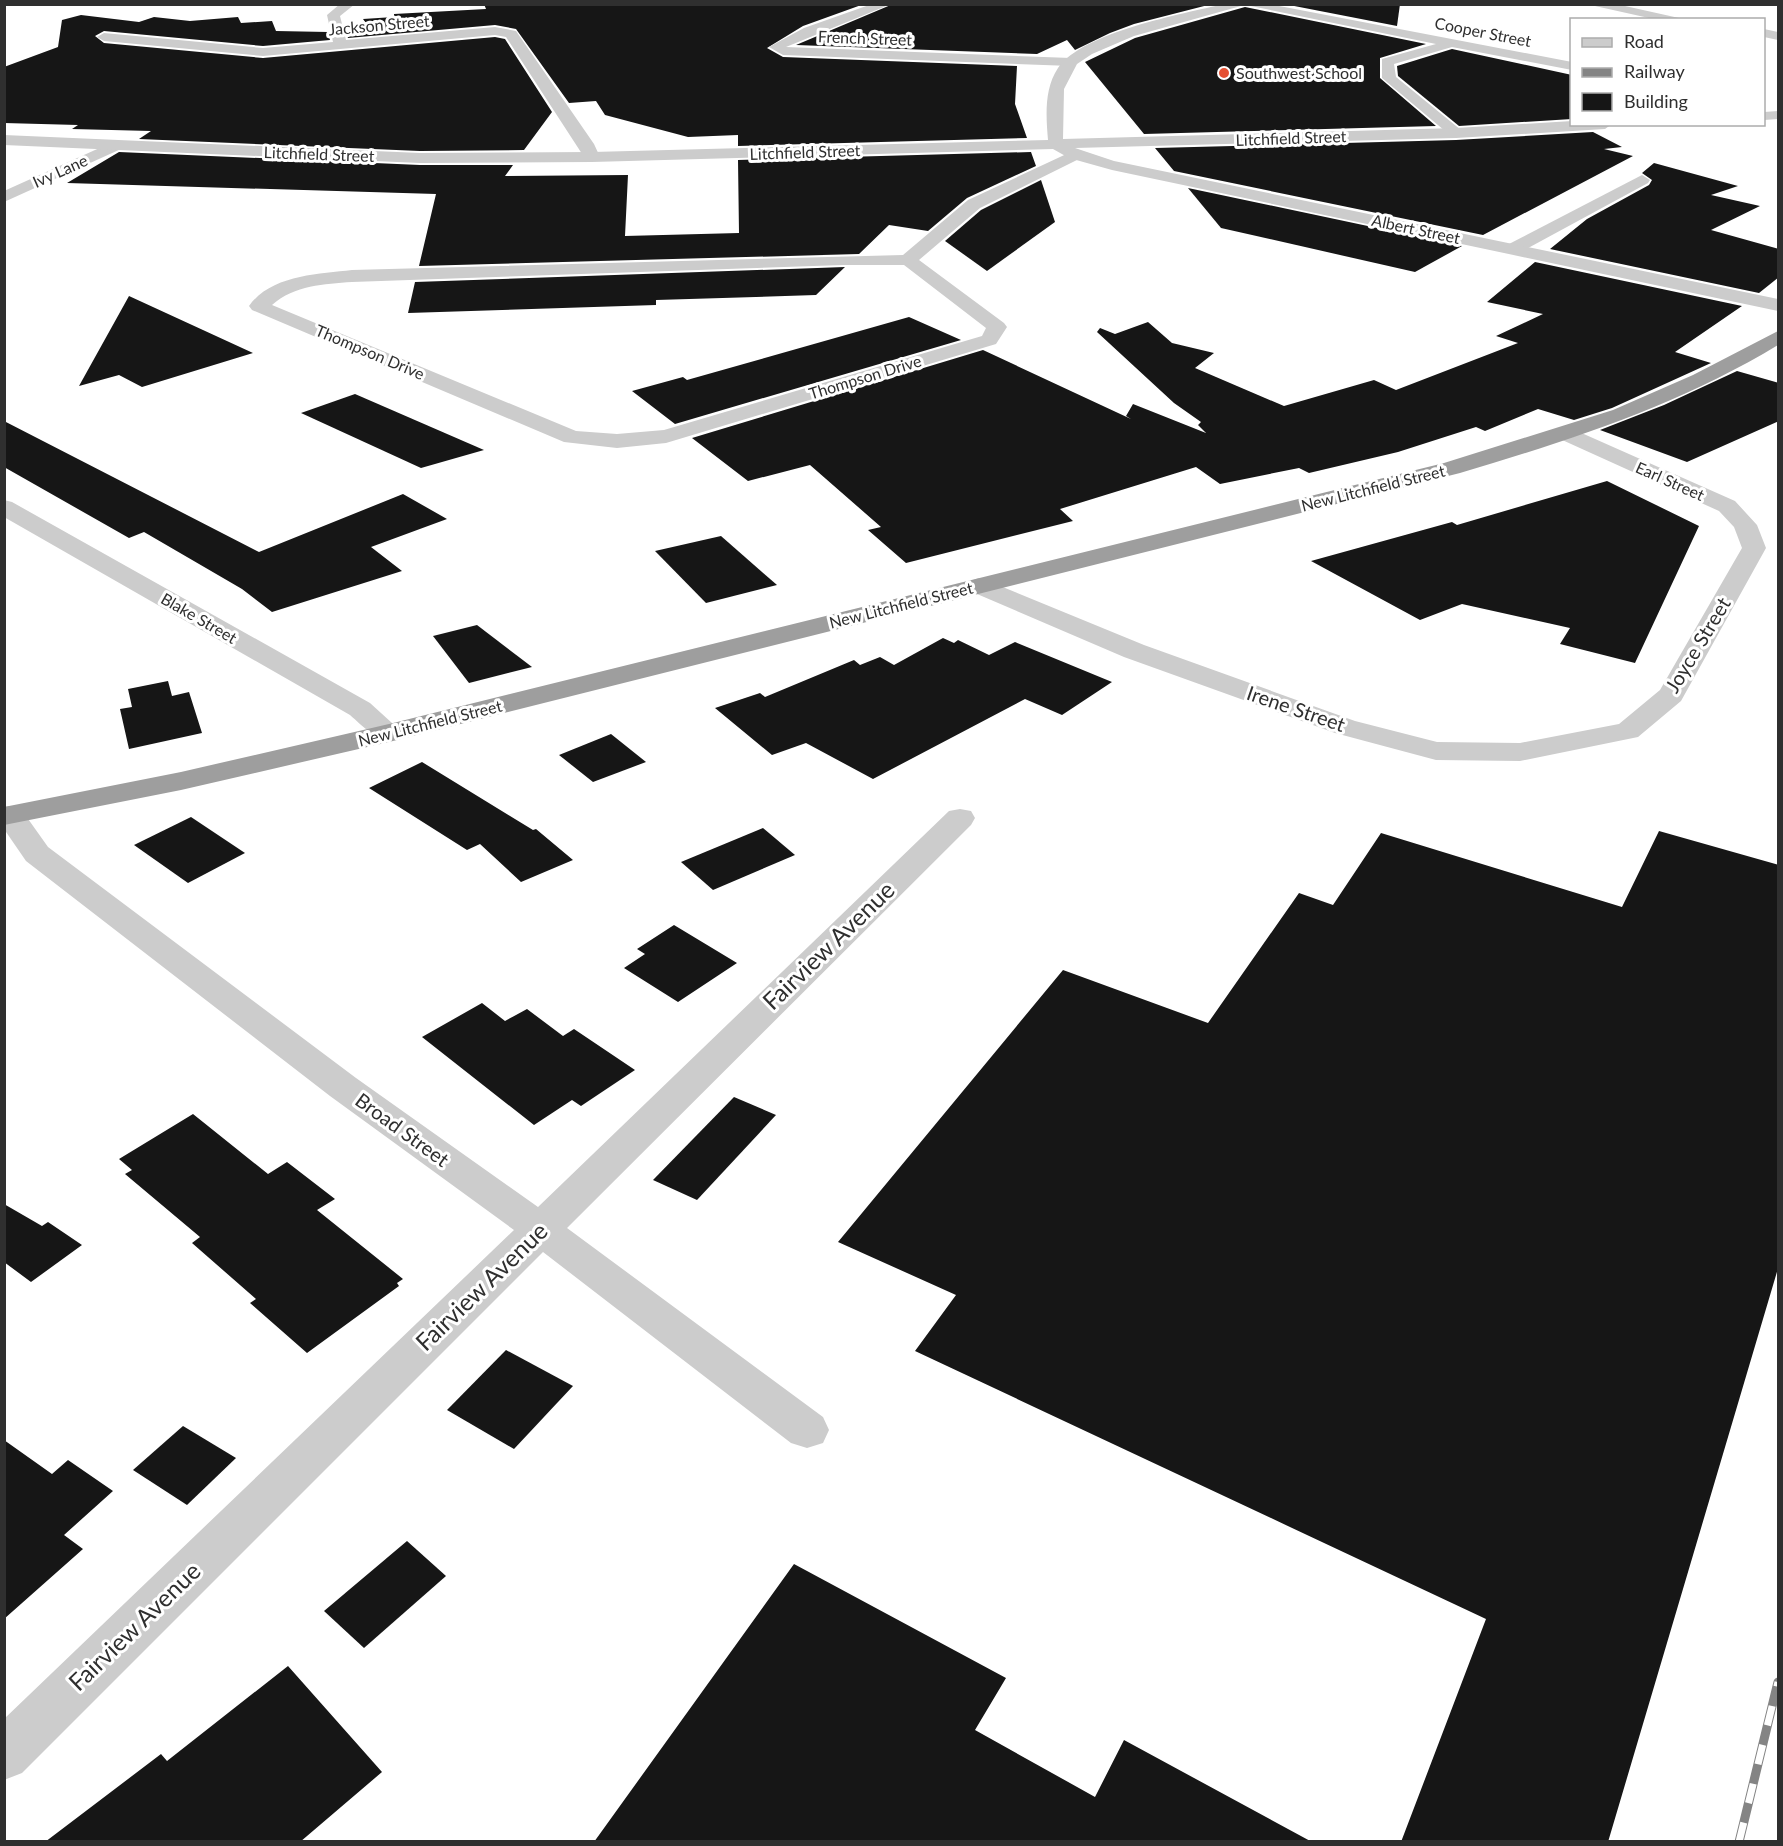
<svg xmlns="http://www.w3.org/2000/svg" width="1783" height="1846" viewBox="0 0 1783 1846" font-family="Lato,sans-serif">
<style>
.building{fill:#161616}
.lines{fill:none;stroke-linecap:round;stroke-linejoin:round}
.minor{fill:#ccc;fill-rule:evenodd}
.tertiary{fill:#ccc;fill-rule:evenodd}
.trunk{fill:#9e9e9e;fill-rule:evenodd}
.rail-casing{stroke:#848484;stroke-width:9}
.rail{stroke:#fff;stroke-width:7;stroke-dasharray:20;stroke-linecap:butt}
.poi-dot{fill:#e55033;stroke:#fff;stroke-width:2}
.labels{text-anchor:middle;stroke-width:6;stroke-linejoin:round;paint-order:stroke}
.far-street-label{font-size:16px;fill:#2f2f2f;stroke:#fff}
.far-poi-label{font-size:16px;fill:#2f2f2f;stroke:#fff;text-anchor:start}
.street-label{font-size:20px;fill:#2f2f2f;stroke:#fff}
.near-street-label{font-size:24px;fill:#2f2f2f;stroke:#fff}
</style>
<rect width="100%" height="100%" fill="#fff"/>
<g class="building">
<path d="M484,4H864L803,26L767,48L783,57L1017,66L1015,104L1027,138L738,146V135L688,137L605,115L596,101L569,103L516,29L495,25L348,38L346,32L373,33L363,19L394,17V14L486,9Z"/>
<path d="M893,4H1212L1134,24L1110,33L1075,50L1067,40L1037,54L796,45Z"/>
<path d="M1284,4H1400L1397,26Z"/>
<path d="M1245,7L1426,44L1380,58V78L1436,126L1144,134L1085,62L1135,38Z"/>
<path d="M81,15L139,22L154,17L190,21L238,17L241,23L272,21L276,31L328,32L330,40L263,46L104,31L95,36L104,43L263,58L495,37L505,39L552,112L524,150L420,151L139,139L151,131L72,129L78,125L4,123V67L58,47L62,20Z"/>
<path d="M1452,49L1572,75V119L1459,126L1398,76L1397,66Z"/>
<path d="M1593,132L1622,147L1604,149L1633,156L1483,235L1174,171L1155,148L1456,140Z"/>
<path d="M119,152L420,165H513L505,176L628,175L625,236L739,233L738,160L1031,152L1036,166L967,198L928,231L889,225L859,254L419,266L436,194L67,183Z"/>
<path d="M1654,163L1738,186L1711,195L1760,206L1711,230L1779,249V277L1759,293L1550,249L1587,219L1649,185L1652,180L1642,173Z"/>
<path d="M1041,180L1055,222L987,271L945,241L981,210Z"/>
<path d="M1188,188L1462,246L1415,272L1221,228Z"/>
<path d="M1535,262L1742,306L1675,352L1711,363L1612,408L1574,420L1538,409L1485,431L1476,427L1398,452L1309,473L1299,468L1220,484L1196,467L1060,509L1073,521L906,563L868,530L881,527L810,465L748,481L692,438L983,350L1131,419L1126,416L1133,404L1206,433L1198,425L1201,422L1174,403L1097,332L1100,328L1115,334L1148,322L1172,343L1214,353L1195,368L1284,406L1374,380L1396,390L1518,343L1496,336L1543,314L1487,302Z"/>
<path d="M845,267L816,295L656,300V305L408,313L415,282Z"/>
<path d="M129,296L253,353L142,387L119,375L79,386Z"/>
<path d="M909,317L961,340L675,424L632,391L683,377L687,380Z"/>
<path d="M1737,371L1779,383V421L1687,462L1600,430L1664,405Z"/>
<path d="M355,394L484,450L421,468L301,413Z"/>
<path d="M4,421L259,552L403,494L447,519L371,547L402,571L272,612L242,589L144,532L129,538L4,467Z"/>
<path d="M1607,481L1699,526L1635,663L1560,644L1570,628L1462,604L1420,620L1311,561L1452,522L1457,525Z"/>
<path d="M721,536L777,585L706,603L655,551Z"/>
<path d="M477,625L532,667L469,683L433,636Z"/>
<path d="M943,638L954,643L958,640L989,655L1015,642L1112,682L1062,715L1025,699L873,779L806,743L772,755L715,708L760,693L765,697L854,660L860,665L880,657L894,665Z"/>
<path d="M168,681L172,696L189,692L202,733L129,749L120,709L132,707L128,689Z"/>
<path d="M611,734L646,762L593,782L559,755Z"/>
<path d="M422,762L533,830L536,829L573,860L521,882L480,844L467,850L369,788Z"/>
<path d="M191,817L245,853L188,883L134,845Z"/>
<path d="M763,828L795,855L713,890L681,862Z"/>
<path d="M1659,831L1779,865V1265L1608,1842H1401L1486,1619L915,1351L956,1295L838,1242L1063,970L1208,1023L1299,893L1333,905L1381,833L1622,907Z"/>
<path d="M674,925L737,963L678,1002L624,968L645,954L637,949Z"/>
<path d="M482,1003L505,1021L527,1009L563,1036L574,1029L635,1070L581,1106L572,1100L534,1125L422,1037Z"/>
<path d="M734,1097L776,1115L697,1200L653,1180Z"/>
<path d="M193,1114L268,1174L287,1162L335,1199L317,1210L403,1279L397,1283L399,1286L307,1353L250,1303L256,1299L192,1243L200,1237L125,1174L132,1170L119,1159Z"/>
<path d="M4,1204L42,1226L48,1222L82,1245L31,1282L4,1262Z"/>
<path d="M506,1350L573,1386L514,1449L447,1410Z"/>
<path d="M183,1426L236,1458L187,1505L133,1470Z"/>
<path d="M4,1440L52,1474L68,1460L113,1491L64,1535L83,1549L4,1619Z"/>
<path d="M407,1541L446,1576L364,1648L324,1611Z"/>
<path d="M794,1564L1006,1678L975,1730L1095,1797L1124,1740L1312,1842H594Z"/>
<path d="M288,1666L382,1772L300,1842H45L161,1754L167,1761Z"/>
</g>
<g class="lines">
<g class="minor">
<path d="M340,4H355L340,16L346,40L495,27L516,31L594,144L600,157L598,160H586L506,37L495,35L263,56L104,41L97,37L104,33L263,48L333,42L327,15Z"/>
<path d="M872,4H891L786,47L1071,58L1078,62L1071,66L783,55L769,47L804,28Z"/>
<path d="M1241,4H1269L1572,62V70L1452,47L1394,64L1396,77L1461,130L1464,133L1456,138L1451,136L1382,78V59L1436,44Z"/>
<path d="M1586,4H1616L1688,20H1658Z"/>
<path d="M1764,29L1778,32V40L1764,37Z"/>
<path d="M115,141L123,146L121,149L4,202V191Z"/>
<path d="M1075,150L1081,152L1083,155L1081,158L980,208L919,260L1004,323L1007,327L996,344L666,443L617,448L564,442L252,310L249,306C271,275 318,274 352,270L903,255L968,200ZM843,265H904L986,328L982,336L664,430L617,434L576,431L272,305C295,285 324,284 352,282Z"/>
<path d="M1642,175L1650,180L1648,183L1519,253H1507L1504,249L1507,245Z"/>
<path d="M1568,427L1735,501L1757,525L1766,548L1681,701L1638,737L1520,761L1436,760L1335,733L1124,657L970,591L966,586L970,581L979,578L988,581L1144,645L1355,721L1437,742L1520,743L1619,724L1660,690L1742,548L1734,527L1719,511L1560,439L1557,434L1560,429Z"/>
<path d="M4,500L12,502L370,703L403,733L399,739C378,744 365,728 350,715L4,517Z"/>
<path d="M10,806L21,809L48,847L356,1078L538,1207L949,811L960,809L971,811L975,818L971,825L567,1228L823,1417L829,1430L823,1443L807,1448L791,1443L543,1252L22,1773L4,1780V1719L514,1230L330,1096L26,861L4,829V807Z"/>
</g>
<g class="tertiary">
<path d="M1224,4H1248L1134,36L1092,54L1077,64L1064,89L1063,139L1456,128L1572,121V124H1612L1605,129L1456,138L1075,148L1114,161L1778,299V311L1112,170L1069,158L1053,149L592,162L420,163L4,145V135L420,153L592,152L1048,140C1046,116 1044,89 1058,68C1083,32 1182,14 1224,4Z"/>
<path d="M1778,111V119L1764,120V112Z"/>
</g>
<path class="trunk" d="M1778,331V345C1679,405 1571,440 1460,473L389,742L181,790L4,825V807L181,772L389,724L1444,463L1613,410L1693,375Z"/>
<g class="rail-casing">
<path id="rail" d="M1739,1842L1778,1682"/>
</g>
<use href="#rail" class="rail"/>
</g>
<circle class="poi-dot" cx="1224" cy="73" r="6"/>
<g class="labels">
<g class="far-street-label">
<text transform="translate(379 25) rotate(-5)" y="6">Jackson Street</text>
<text transform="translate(1483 32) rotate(11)" y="6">Cooper Street</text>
<text transform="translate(865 38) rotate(2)" y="6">French Street</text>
<text transform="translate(1291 138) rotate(-2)" y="6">Litchfield Street</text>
<text transform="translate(805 152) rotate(-2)" y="6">Litchfield Street</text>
<text transform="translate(319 154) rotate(2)" y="6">Litchfield Street</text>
<text transform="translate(60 171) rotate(-24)" y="6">Ivy Lane</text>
<text transform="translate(1416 229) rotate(12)" y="6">Albert Street</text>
<text transform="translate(370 352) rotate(23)" y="6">Thompson Drive</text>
<text transform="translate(865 377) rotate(-17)" y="6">Thompson Drive</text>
<text transform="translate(1670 481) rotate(24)" y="6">Earl Street</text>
<text transform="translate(1373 488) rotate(-14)" y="6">New Litchfield Street</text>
<text transform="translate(901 605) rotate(-14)" y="6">New Litchfield Street</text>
<text transform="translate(199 618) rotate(30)" y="6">Blake Street</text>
<text transform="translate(430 723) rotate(-14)" y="6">New Litchfield Street</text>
</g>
<g class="far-poi-label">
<text x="1236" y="79">Southwest School</text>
</g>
<g class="street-label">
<text transform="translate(1698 645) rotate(-59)" y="7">Joyce Street</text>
<text transform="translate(1296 709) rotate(19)" y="7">Irene Street</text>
<text transform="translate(402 1130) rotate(36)" y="7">Broad Street</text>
</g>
<g class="near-street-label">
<text transform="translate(829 946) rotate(-44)" y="8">Fairview Avenue</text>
<text transform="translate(482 1287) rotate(-44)" y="8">Fairview Avenue</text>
<text transform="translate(135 1627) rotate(-44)" y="8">Fairview Avenue</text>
</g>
</g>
<rect width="1783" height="1846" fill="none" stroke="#2f2f2f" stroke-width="12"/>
<rect x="1570" y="18" width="195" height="108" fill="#ffffff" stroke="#acacac" stroke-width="1.5"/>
<rect x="1582" y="38" width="30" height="9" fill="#cccccc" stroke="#acacac" stroke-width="1.5"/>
<text x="1624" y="48" font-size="18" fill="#2f2f2f">Road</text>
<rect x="1582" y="68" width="30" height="9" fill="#848484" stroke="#acacac" stroke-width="1.5"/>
<text x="1624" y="78" font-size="18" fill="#2f2f2f">Railway</text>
<rect x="1582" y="93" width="30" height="18" fill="#161616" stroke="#acacac" stroke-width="1.5"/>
<text x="1624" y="108" font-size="18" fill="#2f2f2f">Building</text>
</svg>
